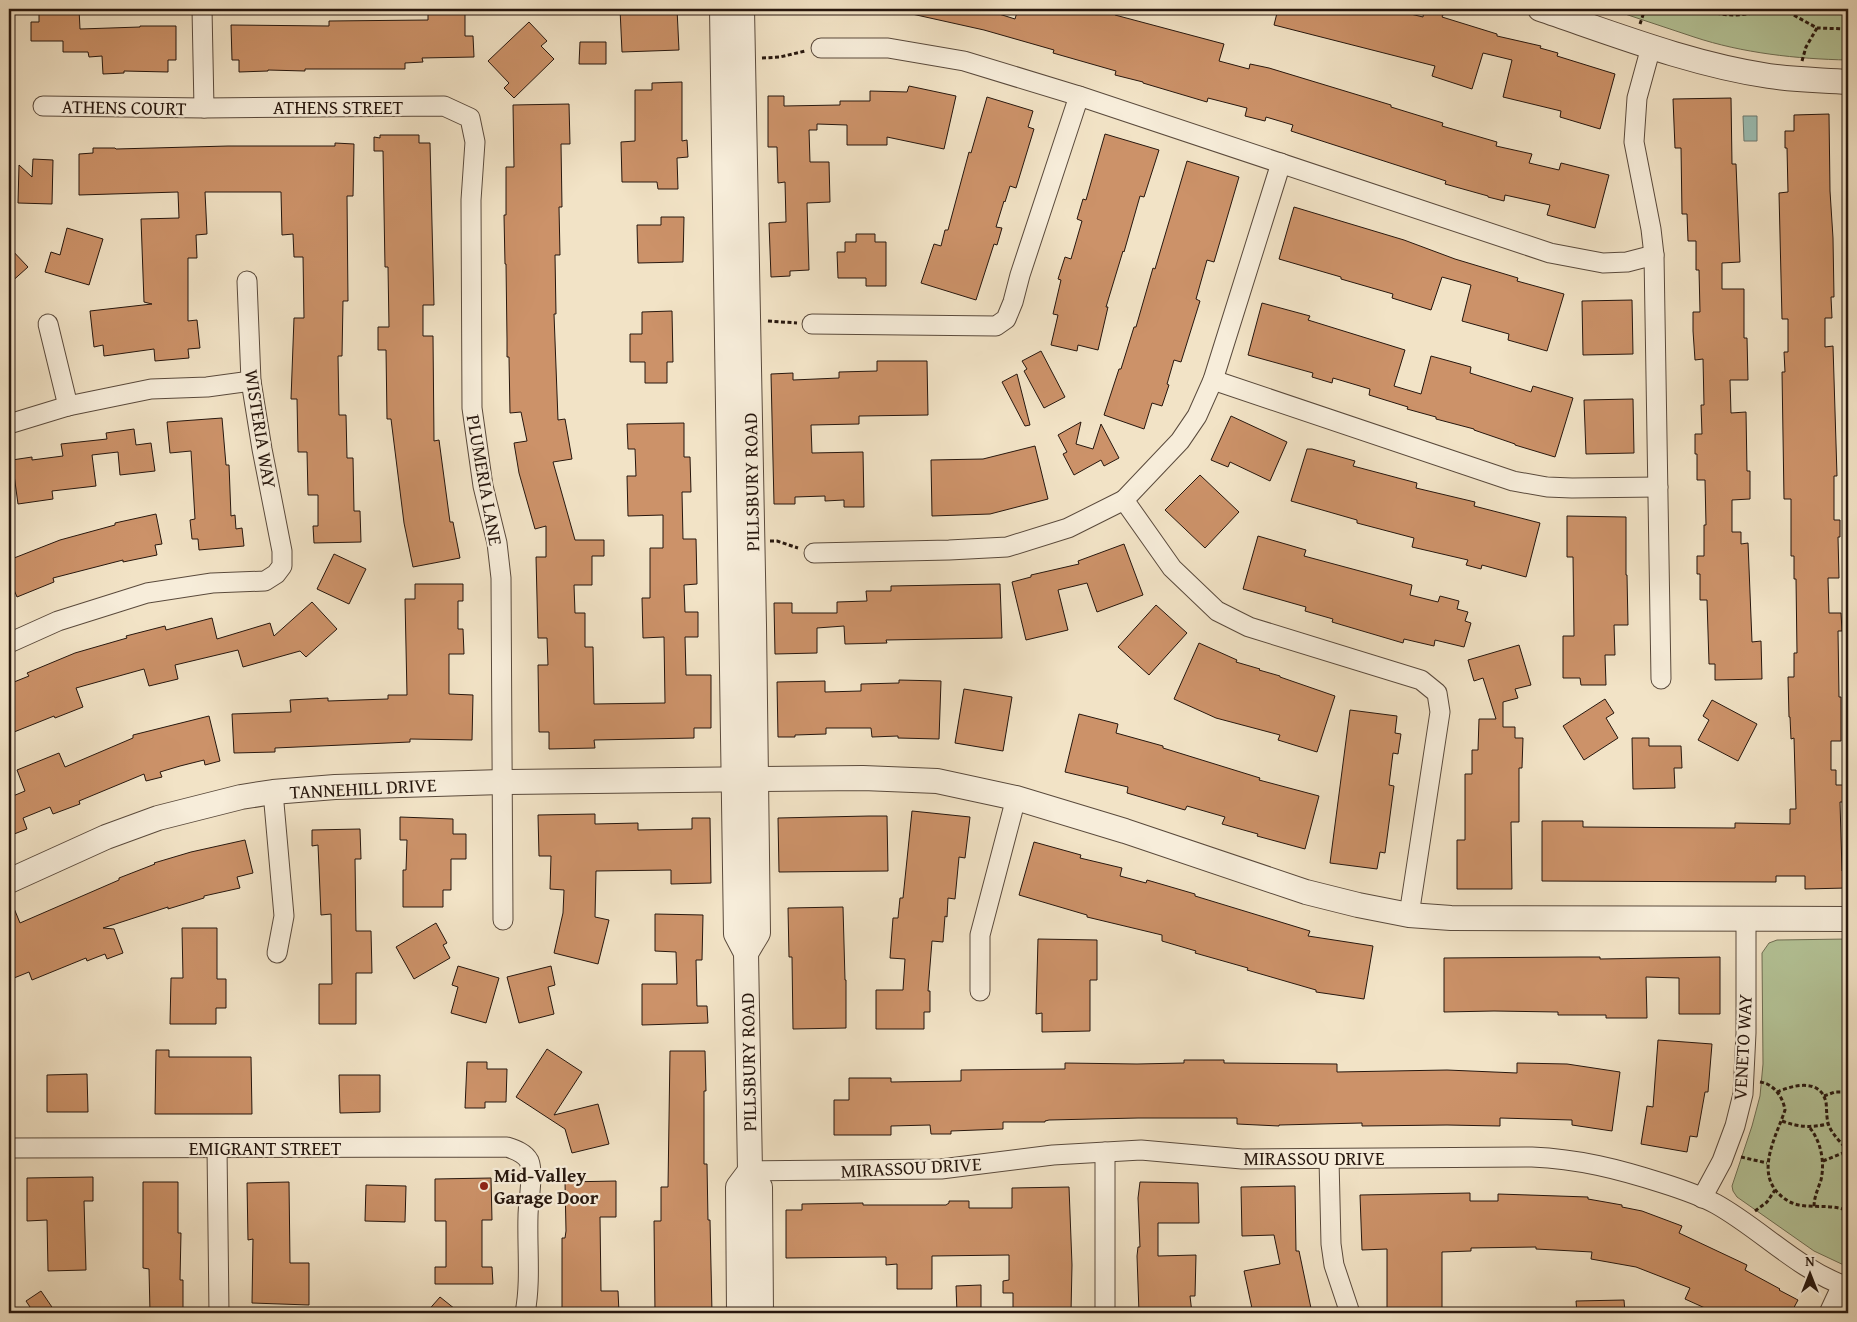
<svg xmlns="http://www.w3.org/2000/svg" width="1857" height="1322" viewBox="0 0 1857 1322" font-family="'Gentium Book Plus',serif">
<style>
.green{fill:#b5c599;stroke:#6e6e54}
.water{fill:#9bbeb4;stroke:#6d7b72}
.building{fill:#cc9269;stroke:#27170e}
.lines{fill:none;stroke-linecap:round;stroke-linejoin:round}
.minor-casing{stroke:#5a4a3c;stroke-width:21}
.tertiary-casing{stroke:#5a4a3c;stroke-width:26}
.path{stroke:#27170e;stroke-width:3;stroke-dasharray:4 2.5;stroke-linecap:butt}
.minor{stroke:#f7edda;stroke-width:19}
.tertiary{stroke:#f7edda;stroke-width:24}
.poi-dot{fill:#8f2418;stroke:#f7edda;stroke-width:2}
.labels{text-anchor:middle;stroke-width:4.5;stroke-linejoin:round;paint-order:stroke}
.street-label{font-size:19px;fill:#27170e;stroke:#f7edda}
.poi-label{font-size:19px;font-weight:bold;fill:#27170e;stroke:#f7edda;text-anchor:start}
</style>
<rect width="100%" height="100%" fill="#f2e3c6"/>
<filter id="stains"><feTurbulence type="fractalNoise" baseFrequency=".004" numOctaves="4"/><feColorMatrix values="0 0 0 0 .2 0 0 0 0 .09 0 0 0 0 .02 0 0 0 .5 -.17"/></filter>
<radialGradient id="worn" r=".72"><stop offset=".6" stop-color="#630" stop-opacity="0"/><stop offset="1" stop-color="#630" stop-opacity=".3"/></radialGradient>
<g class="green">
<path d="M1610,9H1848V60C1797,59 1742,53 1694,37C1666,28 1638,18 1610,9Z"/>
<path d="M1848,939V1267L1814,1251L1737,1197L1733,1191L1732,1186L1752,1126L1760,1096L1763,1064L1762,953L1769,943L1777,940Z"/>
</g>
<path class="water" d="M1743,116H1757V141H1744Z"/>
<g class="building">
<path d="M39,9H79L80,29L140,27V26H176V60H168V72L124,71V73L103,74L102,56L89,57L88,52H63V41H31V22H39Z"/>
<path d="M428,9H465V36H473L474,57L422,58L423,62L405,63V69H305V71L268,70V71L239,72V60H232L231,25L329,26V21L428,20Z"/>
<path d="M620,9H677L679,50L622,52Z"/>
<path d="M913,9H983L1015,19L1018,9H1098L1115,14V15L1224,44L1219,61L1249,69L1250,64L1269,68L1391,105V107L1443,123L1442,126L1497,142L1496,146L1532,154L1529,163L1559,170L1561,163L1609,175L1595,228L1547,215L1550,205L1505,195L1504,201L1488,197V196L1445,184L1446,181L1291,131L1293,125L1266,117L1265,121L1245,116L1247,108L1208,98L1207,102L1143,83V82L1115,75L1116,71L1053,53L1054,50L984,30L912,14Z"/>
<path d="M1278,9H1390L1423,17L1424,10L1443,15L1442,17L1497,34V36L1541,46L1540,48L1558,53L1557,56L1615,74L1600,129L1560,117L1561,111L1503,97L1512,60L1483,53L1472,89L1432,76L1435,66L1274,25Z"/>
<path d="M529,22L547,41L541,46L554,59L514,98L504,88L509,83L488,61Z"/>
<path d="M580,42H606V64H579Z"/>
<path d="M682,82V141L687,140L688,157L677,158L678,189H658L657,182H622L621,142L635,141V90H652V83Z"/>
<path d="M909,86L956,96L944,149L887,137V145H847V125L817,124V130H809L810,162H829L830,202L807,203L809,270L790,271V276L771,277L769,223L786,222L785,182L778,183L777,147H768V96H784V106L840,105V101H870V91L907,92Z"/>
<path d="M987,97L1033,111L1028,127L1034,129L1016,188L1010,186L1005,202L1004,201L996,227L1002,228L997,245L994,244L976,300L921,283L934,244L941,246L945,230H948L969,152L971,153Z"/>
<path d="M1731,98L1732,164H1736L1740,262L1722,263V289H1744V338H1747L1748,380H1730L1731,413L1746,412L1747,471H1750V499L1732,500V532H1741V544L1748,543L1752,642L1761,641L1762,679L1715,680V664H1709L1707,600H1700V574H1697V556H1704V525H1706L1705,480H1697V454H1695V434H1702L1701,405H1704L1703,359L1695,360L1693,331V312H1700L1699,270H1696V241H1688L1687,214H1682L1681,148H1675L1673,99Z"/>
<path d="M569,104L570,144H561L562,207H559L560,255H555L556,314H554L558,420L565,419L572,459L553,462L575,540H604V556H592V585H574L575,613H585V647H593L594,704L665,703L664,637L643,638L642,598H650V548H663V515L628,516L627,476H636L635,449H628L627,424L684,423V457H690L691,492H682L683,539H696L697,584L684,585L685,612H698V637H685L686,675H711V728H694V738L594,740L595,748L549,749V732H539L538,665H548L547,638H538L536,557H546V526L535,529L519,473L514,443L527,441L521,412L510,413L509,357H507V339L506,264H505L504,215H506V167H514L513,105Z"/>
<path d="M1829,114L1830,191L1833,238L1834,297H1831L1832,318H1825V347L1833,346L1837,476H1834V520H1840V537H1838L1839,578H1828L1829,613H1841L1842,631H1838L1839,697H1841V741H1831V770H1836V785H1844L1845,802H1840L1842,871H1846V888L1805,889V876H1776V882L1542,881V821H1583V827L1735,828V823L1790,824V809H1796L1794,738L1791,739L1790,717H1789L1788,677H1794V653H1797L1796,579H1794V556H1791V499H1784L1782,372H1785L1784,352H1788V319H1782L1779,193L1788,192L1787,148H1785V131H1794V115Z"/>
<path d="M1105,134L1159,150L1144,197L1140,196L1124,252L1123,251L1106,307H1108L1098,350L1078,345L1077,351L1051,345L1058,315L1053,314L1061,280L1058,279L1065,257L1071,259L1082,221L1077,219L1083,199L1086,200Z"/>
<path d="M380,135H419V143H430L434,305H423V336H433L434,441L439,440L450,522H453L460,558L413,567L404,523L391,419H387L386,350H378V327H389L388,267H385L383,151H374V137L380,138Z"/>
<path d="M335,143L354,144L353,196H347L348,301H343L342,356H338L339,415H346L347,458H353L354,511H360L361,542L314,543L313,526H318V495H308L307,452H298L297,399H291L294,318H304L303,257H294L293,234L282,235L281,192H205L207,234L196,235L197,258H188V321L197,320L200,348L188,349L189,358L155,361L154,349L104,356L103,345L94,347L90,311L152,304L144,302L141,219L179,218L178,192L79,195V154L93,153V148H115L116,149L228,146H335Z"/>
<path d="M33,159L53,160L52,204L18,203L19,165L32,177Z"/>
<path d="M1187,161L1239,177L1214,262L1207,260L1196,299L1200,301L1181,362L1174,360L1167,384L1169,385L1162,406L1152,403L1144,429L1104,415L1119,369H1121L1134,327H1136L1153,268L1155,269Z"/>
<path d="M1294,207L1404,240L1455,259L1518,278L1517,281L1564,294L1547,351L1508,340L1509,334L1462,321L1471,285L1442,277L1431,310L1392,298L1393,294L1341,279V277L1279,259Z"/>
<path d="M661,217H684L683,262L638,263L637,225H661Z"/>
<path d="M67,228L103,239L89,285L45,272L51,252L60,255Z"/>
<path d="M856,234H875V242H886V286H866V278H838L837,252H845V242H856Z"/>
<path d="M9,247L28,267L9,284Z"/>
<path d="M1632,300L1633,354L1583,355L1582,301Z"/>
<path d="M1262,303L1310,316L1308,320L1405,350L1394,386L1421,394L1431,356L1471,367L1470,373L1531,392L1533,386L1573,398L1555,457L1515,445V444L1474,430V429L1436,419V417L1407,409L1408,407L1369,395L1370,389L1333,378L1332,383L1312,377L1313,373L1248,355Z"/>
<path d="M672,311L673,362H667V383H645V362H630V334H642V312Z"/>
<path d="M1041,351L1065,397L1044,408L1024,371L1027,369L1022,361Z"/>
<path d="M877,361H927L928,415L859,416V424L811,425L812,453L863,452L864,507H844V500L825,501V496L795,497V504H774L771,374L793,373V380L839,378V372L877,371Z"/>
<path d="M1017,374L1030,425L1025,426L1002,382Z"/>
<path d="M1633,399L1634,453L1586,454L1584,400Z"/>
<path d="M1231,416L1287,442L1270,481L1230,462L1228,467L1211,460Z"/>
<path d="M222,418L226,465H229L231,516L235,515L236,529L242,528L244,546L199,550L198,539H192L190,520L195,519L191,451L170,453L167,422Z"/>
<path d="M1081,422L1076,444L1093,449L1101,424L1119,458L1104,466L1101,460L1074,475L1063,454L1067,452L1058,435Z"/>
<path d="M134,429L136,445L151,443L155,471L120,475L118,452L92,455L96,486L52,491L53,499L18,504L12,460L32,457V460L63,456L61,444L107,439L106,433Z"/>
<path d="M1035,446L1048,499L990,514L932,516L931,460L983,459Z"/>
<path d="M1307,449H1312L1355,461L1353,466L1417,483L1416,488L1475,502L1474,506L1540,523L1526,577L1482,565L1481,569L1466,565L1468,560L1412,547L1414,538L1357,523V520L1291,501Z"/>
<path d="M1200,475L1239,512L1205,548L1165,510Z"/>
<path d="M156,514L162,544L155,545L157,555L123,562V560L53,578L54,582L17,597L9,578V560L60,540L115,525V523Z"/>
<path d="M1567,516L1626,517V575H1627L1628,625H1614L1615,655H1605L1606,685H1581L1580,678H1563V636H1574L1573,557H1567Z"/>
<path d="M1258,536L1306,550L1304,556L1412,585L1410,595L1438,602L1440,596L1459,601L1457,609L1468,612L1465,621L1471,623L1464,647L1435,640L1434,646L1404,639L1403,643L1332,622L1333,619L1305,611L1306,607L1243,589Z"/>
<path d="M1124,544L1143,595L1097,612L1087,583L1058,590L1068,630L1026,640L1012,582L1031,577V575L1079,564L1078,561Z"/>
<path d="M334,554L366,569L349,604L317,589Z"/>
<path d="M415,584H463V601H458V629H463L464,654H449V694L473,695L472,740L410,739V742L275,748V752L234,753L232,714L291,712L290,700L328,698V701L388,699V695H407L405,599H415Z"/>
<path d="M1000,584L1002,638L886,640L887,643L845,644L844,626L817,628V653L775,654L774,603H792V613H837V602L867,601L866,591H891V586Z"/>
<path d="M312,602L337,629L306,657L300,651L243,667L238,650L175,665L178,679L149,686L144,669L76,688L83,707L55,718L54,716L9,734V684L29,676L27,673L75,653L127,638L126,636L165,626L166,630L212,618L217,639L270,623L274,636Z"/>
<path d="M1156,605L1187,633L1149,675L1118,647Z"/>
<path d="M1199,643L1237,660L1236,662L1260,669L1259,670L1280,676V677L1335,696L1317,752L1278,740L1280,735L1216,718L1174,699Z"/>
<path d="M1519,645L1531,685L1515,689L1518,698L1503,702V727H1515V738H1523L1522,768H1519V822H1511L1512,889H1457V840H1465V774H1472V750H1478L1479,719H1496L1483,678L1474,681L1468,660Z"/>
<path d="M899,680L941,681L939,739L898,738V736L872,737L871,728H826V734L795,735V737H778L777,682L825,681V692L861,691V684L899,683Z"/>
<path d="M964,689L1012,697L1003,751L955,743Z"/>
<path d="M1605,699L1614,713L1606,718L1618,738L1584,760L1563,726Z"/>
<path d="M1712,700L1757,724L1738,761L1698,740L1709,720L1703,716Z"/>
<path d="M1350,710L1397,716L1395,733L1401,734L1398,754L1393,753L1389,785L1394,786L1385,853L1380,852L1377,869L1330,863Z"/>
<path d="M1079,714L1118,724L1116,733L1163,746V748L1260,778L1259,780L1319,796L1305,849L1257,836L1258,834L1222,824L1225,817L1187,806L1185,810L1127,793L1128,787L1065,772Z"/>
<path d="M209,716L220,761L205,765L204,760L180,766L160,772L162,777L146,781L144,774L79,801L80,804L53,814L50,807L23,818L27,829L9,836V786L13,796L25,791L17,770L59,753L65,767L133,738V735Z"/>
<path d="M1632,738H1649V746H1681L1682,768H1674L1675,788L1633,789Z"/>
<path d="M912,811L970,817L965,858L959,857L955,899L948,898L947,917L945,916L943,942L932,941L928,991H930V1012H924V1029H876V990H903L905,959L890,958L893,918H898L900,898H903Z"/>
<path d="M595,814V824L638,823V830L692,829V818H710L711,883L671,884V870L596,871L595,917L609,920L598,964L554,953L563,913L564,890L550,889L551,856H539L538,815Z"/>
<path d="M869,816H887L888,871L779,872L778,818Z"/>
<path d="M400,817L453,819V834H466V859H451V890H443V907H403V870H406L407,840H400Z"/>
<path d="M360,829L361,859H355L356,931H371L372,973H356V1024H319V984H332L331,914L321,915L318,845L312,846V830Z"/>
<path d="M245,840L253,873L237,877L240,888L204,896V898L168,909V907L103,928L114,929L123,953L107,959L105,954L87,961L86,958L32,980L29,972L9,980V896L20,923L119,880V878L155,864L154,863L191,852Z"/>
<path d="M1034,842L1081,855L1080,858L1122,868L1120,876L1146,883L1147,880L1195,894V896L1310,931L1308,936L1373,946L1364,999L1316,992V990L1247,970L1248,968L1195,953L1196,951L1162,941V935L1087,917V915L1019,895Z"/>
<path d="M843,907L845,980H846V1028L793,1029L792,957H789L788,908Z"/>
<path d="M655,914L703,915L702,960H696L697,1006H707L708,1023L642,1025V984H677L676,952L655,951Z"/>
<path d="M436,923L447,943L443,945L450,958L414,979L396,947Z"/>
<path d="M182,928H217V979H226V1008H216V1024H170L171,978H183Z"/>
<path d="M1038,939L1097,940V980H1090V1031L1042,1032V1013L1036,1014Z"/>
<path d="M1579,957H1600V959L1720,957V1014H1679V978L1646,977L1647,1018H1606V1015H1558V1012L1494,1011L1444,1012V958Z"/>
<path d="M458,966L499,978L486,1023L451,1013L458,987L452,985Z"/>
<path d="M551,966L555,985L548,987L554,1014L519,1023L507,977Z"/>
<path d="M1658,1040L1712,1044L1708,1092H1705L1697,1137L1690,1136L1687,1152L1641,1144L1647,1106L1653,1107Z"/>
<path d="M547,1049L582,1072L554,1115L598,1104L609,1144L572,1153L565,1129L516,1097Z"/>
<path d="M156,1050H169V1057H251L252,1114H155Z"/>
<path d="M670,1051H705L706,1091H704V1164H707L708,1220H710L712,1313H655L654,1221H661V1187H668Z"/>
<path d="M1184,1060H1224V1063L1337,1064V1072L1447,1070L1517,1073V1063L1567,1064L1620,1072L1612,1131L1572,1125V1120L1500,1118V1126L1447,1125L1362,1126V1123L1279,1125V1126L1237,1124V1118H1138L1049,1120L1045,1121V1122H1003V1129L951,1131V1134H931L930,1125L891,1126V1135H834V1100H849V1078H891V1082L961,1081V1070L1065,1069V1063L1137,1064L1184,1063Z"/>
<path d="M467,1062H487V1069H507L506,1102H485V1108H465Z"/>
<path d="M87,1074L88,1112H47V1075Z"/>
<path d="M339,1075H380V1112L340,1113Z"/>
<path d="M93,1177V1201H84L86,1270L48,1271L47,1220L27,1221V1178Z"/>
<path d="M491,1178L492,1220H482V1267H492L493,1284H435V1267H446V1221H435V1179Z"/>
<path d="M616,1181V1217H600L601,1291H618L619,1313H562V1238H565L566,1231L565,1182Z"/>
<path d="M143,1182H178V1233H181L180,1280H183V1313H150L149,1269L143,1268Z"/>
<path d="M289,1182L290,1263H309V1305L252,1303L253,1239L248,1240L247,1183Z"/>
<path d="M1140,1182L1198,1183L1199,1223H1158V1256L1196,1255L1195,1296H1190L1192,1313H1139L1137,1256L1138,1247H1140L1138,1198Z"/>
<path d="M366,1185L406,1186L405,1222L365,1221Z"/>
<path d="M1295,1186L1296,1251H1299L1312,1313H1253L1244,1271L1280,1264L1274,1235L1242,1236L1241,1187Z"/>
<path d="M1069,1187L1072,1265L1071,1313H1013V1293H1003V1281L1009,1280V1255L932,1256V1289H897V1264L886,1265V1257L786,1258V1210H802V1204L863,1203V1205H946L949,1203V1201H969V1208H1012V1188Z"/>
<path d="M1470,1193V1201H1498V1194L1588,1197V1199L1622,1205V1207L1642,1211L1682,1226L1679,1233L1747,1265L1745,1270L1780,1289L1779,1290L1798,1300L1791,1313H1716L1685,1299L1690,1288L1636,1267L1591,1259L1592,1252L1536,1249V1247L1471,1248V1251L1442,1252V1313H1387V1249L1362,1250L1360,1195Z"/>
<path d="M981,1285V1313H957L956,1286Z"/>
<path d="M41,1291L56,1313H34L26,1301Z"/>
<path d="M440,1297L460,1313H426Z"/>
<path d="M1624,1300L1625,1313H1577L1576,1301Z"/>
</g>
<g class="lines">
<g class="minor-casing">
<g id="minor">
<path d="M202,9L204,108"/>
<path d="M1651,47L1637,98L1634,142L1651,229L1654,255L1661,679"/>
<path d="M821,48H888L964,61L1079,96L1550,253L1603,263L1627,262L1654,255"/>
<path d="M43,106L204,108L444,106L470,118L475,142L471,200L472,408L483,486L497,543L501,578L503,920"/>
<path d="M1281,163L1213,380L1197,416L1180,441L1124,500L1172,568L1217,611L1249,627L1421,680L1437,693L1440,712L1409,915"/>
<path d="M48,324L68,406"/>
<path d="M812,324L996,326L1006,319L1013,302L1020,275L1079,96"/>
<path d="M1213,380L1513,481L1547,487L1572,488L1658,487"/>
<path d="M9,424L68,406L151,389L207,387L251,381"/>
<path d="M814,553L949,550L1007,547L1068,528L1124,500"/>
<path d="M9,643L58,621L147,593L212,583L265,581L276,574L282,566V551L262,449L251,381L247,281"/>
<path d="M273,792L284,916L277,953"/>
<path d="M980,991V935L1016,798"/>
<path d="M9,1148L507,1147C516,1150 525,1153 529,1161C534,1173 528,1202 528,1216C527,1248 531,1282 525,1313"/>
<path d="M217,1148L219,1313"/>
<path d="M1105,1152V1313"/>
<path d="M1329,1159L1331,1244L1334,1265L1350,1313"/>
<path d="M750,1171L941,1169L1053,1155L1141,1150L1242,1159L1532,1157C1579,1159 1618,1169 1662,1183C1681,1189 1699,1195 1716,1204C1761,1229 1798,1270 1848,1287"/>
<path d="M1702,1198L1722,1161L1735,1126L1743,1094L1746,1033V919"/>
<path d="M1829,1313L1842,1285"/>
</g>
</g>
<g class="tertiary-casing">
<g id="tertiary">
<path d="M722,9L736,934L746,953L750,1171L760,1187L761,1313"/>
<path d="M742,9L754,625L758,933L746,953"/>
<path d="M1540,9C1614,34 1690,64 1769,76C1795,80 1822,80 1848,82"/>
<path d="M9,881L106,837L158,818L241,797L273,792L335,787L502,782L863,778L937,781L1016,798L1125,831L1306,892L1358,905L1409,915L1451,918L1848,919"/>
<path d="M739,1313L738,1187L750,1171"/>
</g>
</g>
<g class="path">
<path d="M1704,9C1722,17 1746,17 1764,9"/>
<path d="M1769,9L1788,12L1817,28L1848,29"/>
<path d="M1640,24L1645,9"/>
<path d="M762,58L780,57L805,51"/>
<path d="M1802,61L1806,47L1817,28"/>
<path d="M768,321L797,323"/>
<path d="M770,541H777L798,548"/>
<path d="M1760,1082C1774,1084 1783,1097 1785,1110C1777,1135 1755,1171 1779,1194C1784,1199 1792,1204 1799,1205C1816,1208 1832,1204 1848,1211"/>
<path d="M1777,1092C1793,1085 1820,1078 1826,1102C1827,1110 1826,1118 1829,1126C1833,1135 1841,1143 1848,1150"/>
<path d="M1824,1096L1835,1092H1848"/>
<path d="M1782,1121C1798,1127 1811,1128 1828,1124"/>
<path d="M1810,1128C1821,1142 1825,1162 1821,1180C1818,1189 1814,1197 1814,1207"/>
<path d="M1741,1157L1767,1163"/>
<path d="M1823,1161L1848,1151"/>
<path d="M1755,1211L1767,1202L1775,1190"/>
</g>
<use href="#minor" class="minor"/>
<use href="#tertiary" class="tertiary"/>
</g>
<circle class="poi-dot" cx="484" cy="1186" r="5"/>
<g class="labels">
<g class="street-label">
<text transform="translate(124 107) rotate(1)" y="7">ATHENS COURT</text>
<text x="338" y="114">ATHENS STREET</text>
<text transform="translate(261 429) rotate(81)" y="7">WISTERIA WAY</text>
<text transform="translate(485 480) rotate(80)" y="7">PLUMERIA LANE</text>
<text transform="translate(751 482) rotate(-91)" y="7">PILLSBURY ROAD</text>
<text transform="translate(363 788) rotate(-3)" y="7">TANNEHILL DRIVE</text>
<text transform="translate(1742 1047) rotate(-87)" y="7">VENETO WAY</text>
<text transform="translate(748 1062) rotate(-91)" y="7">PILLSBURY ROAD</text>
<text x="265" y="1155">EMIGRANT STREET</text>
<text x="1314" y="1165">MIRASSOU DRIVE</text>
<text transform="translate(911 1167) rotate(-3)" y="7">MIRASSOU DRIVE</text>
</g>
<g class="poi-label">
<text x="494" y="1182">Mid-Valley<tspan x="494" dy="22">Garage Door</tspan></text>
</g>
</g>
<rect width="1857" height="1322" fill="none" stroke="#f2e3c6" stroke-width="30"/>
<rect x="10" y="10" width="1837" height="1302" fill="none" stroke="#27170e" stroke-width="2.5"/>
<rect x="15" y="15" width="1827" height="1292" fill="none" stroke="#27170e"/>
<g transform="translate(1810 1274)" stroke="#f7edda" stroke-width="4" paint-order="stroke">
<path d="M0-4L9 19L0 12L-9 19Z" fill="#27170e"/>
<text y="-8" font-size="14" font-weight="bold" text-anchor="middle" fill="#27170e">N</text>
</g>
<rect width="100%" height="100%" filter="url(#stains)"/>
<rect width="100%" height="100%" fill="url(#worn)"/>
</svg>
